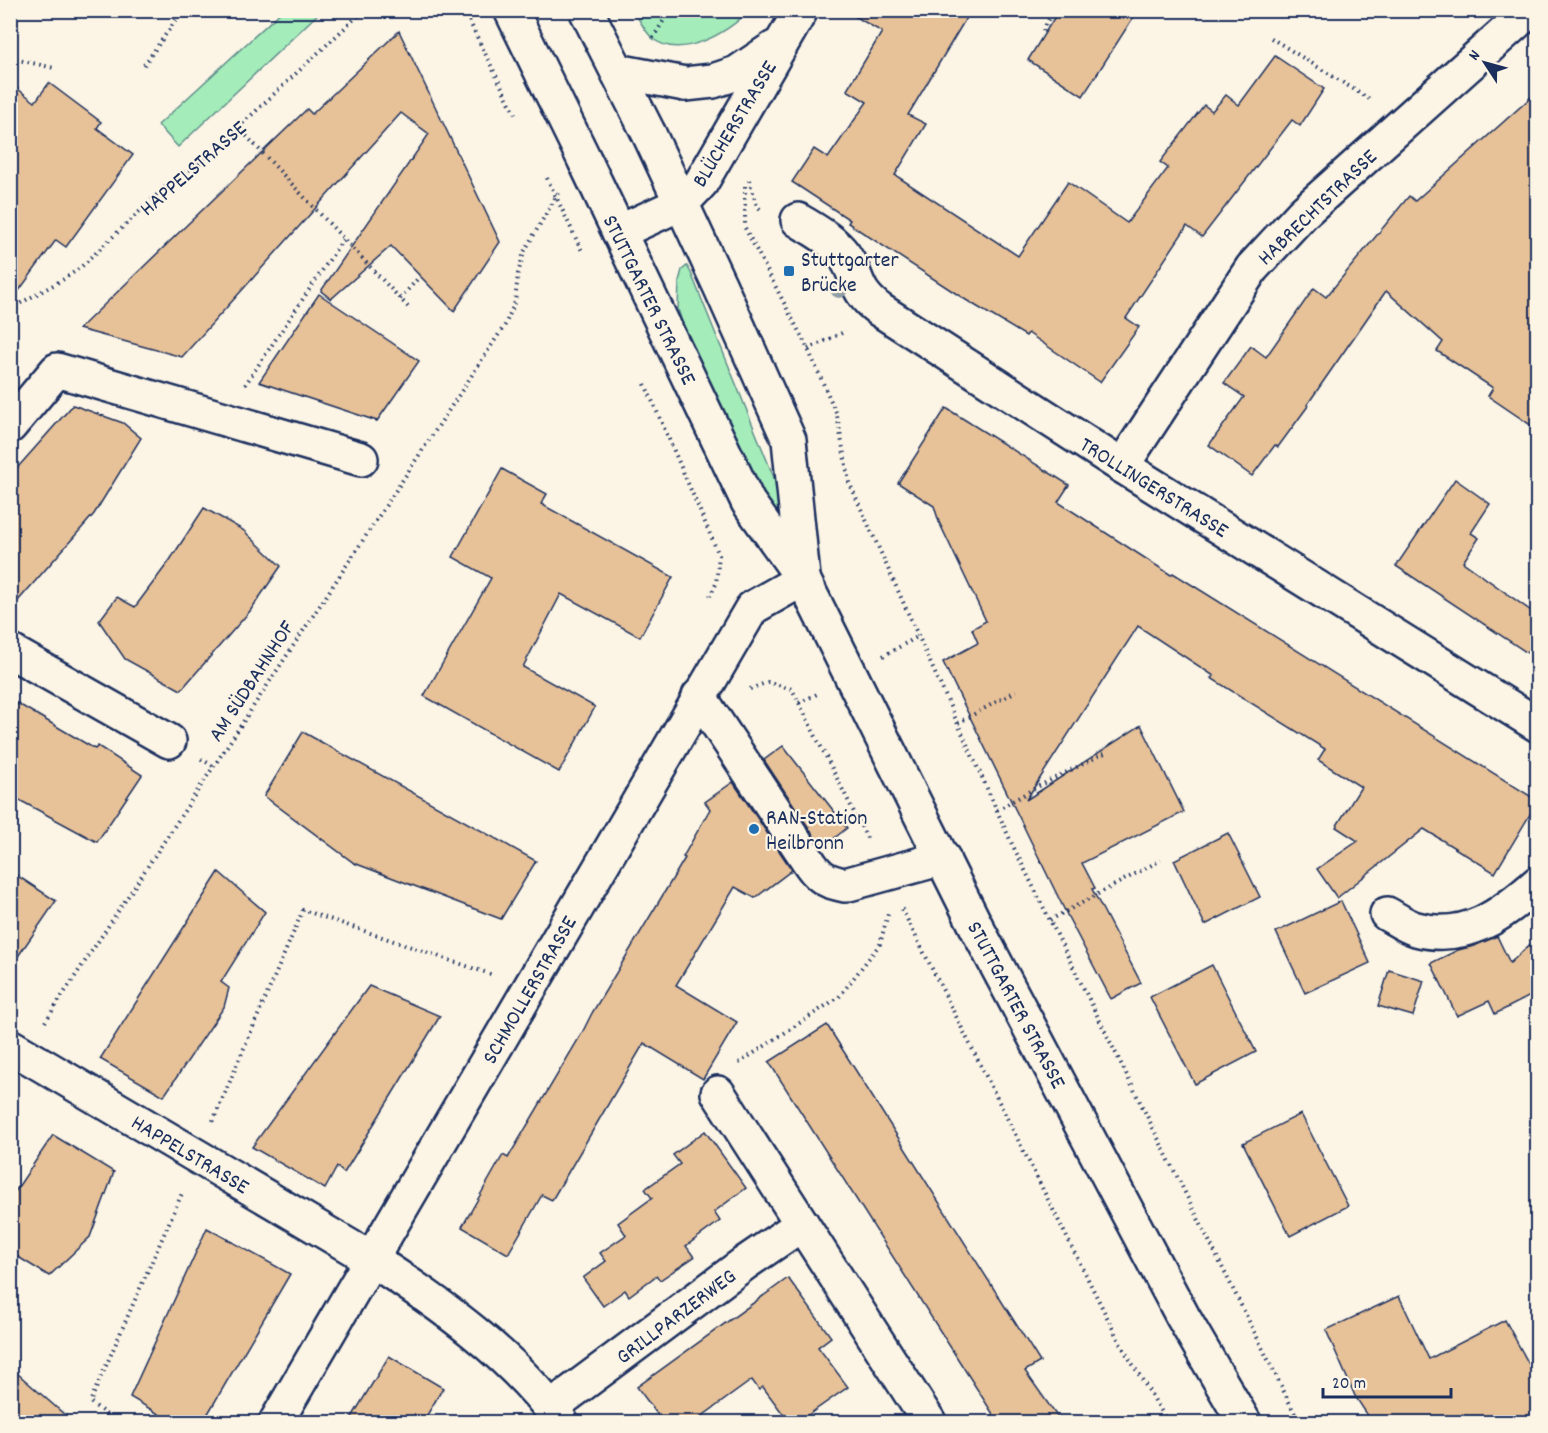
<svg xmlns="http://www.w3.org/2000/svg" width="1548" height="1433" viewBox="0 0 1548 1433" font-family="Dekko,sans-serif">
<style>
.green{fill:#a4ecb9;stroke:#608e8c;stroke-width:1.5}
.building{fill:#e7c197;stroke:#1b2f5e;stroke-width:1.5}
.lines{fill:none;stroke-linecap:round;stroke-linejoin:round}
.minor-casing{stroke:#1b2f5e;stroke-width:38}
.major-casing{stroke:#1b2f5e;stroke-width:38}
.path{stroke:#1b2f5e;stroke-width:4;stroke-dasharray:1.5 4.5;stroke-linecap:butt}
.minor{stroke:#fcf5e5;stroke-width:33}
.major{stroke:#fcf5e5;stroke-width:33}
.minor-bridge-casing{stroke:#1b2f5e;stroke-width:38;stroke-linecap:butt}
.major-bridge-casing{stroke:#1b2f5e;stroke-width:38;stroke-linecap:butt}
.path-bridge{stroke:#1b2f5e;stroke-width:4;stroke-dasharray:1.5 4.5;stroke-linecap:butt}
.minor-bridge{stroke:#fcf5e5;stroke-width:33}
.major-bridge{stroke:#fcf5e5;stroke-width:33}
.tree{fill:#8f9da5}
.poi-dot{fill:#1f6fb2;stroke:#fcf5e5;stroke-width:2}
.labels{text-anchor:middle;stroke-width:4.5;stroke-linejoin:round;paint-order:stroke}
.street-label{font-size:22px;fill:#1b2f5e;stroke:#fcf5e5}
.poi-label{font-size:22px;fill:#1b2f5e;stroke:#fcf5e5;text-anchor:start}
</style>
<rect width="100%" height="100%" fill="#fcf5e5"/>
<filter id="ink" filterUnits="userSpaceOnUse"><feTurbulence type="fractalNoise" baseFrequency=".0167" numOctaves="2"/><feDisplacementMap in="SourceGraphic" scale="12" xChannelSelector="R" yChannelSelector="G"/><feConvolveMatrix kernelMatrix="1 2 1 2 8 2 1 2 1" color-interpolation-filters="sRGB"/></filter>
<g filter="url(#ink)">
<g class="green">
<path d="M283,10L321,11L178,147L158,125Z"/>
<path d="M634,11H748C729,33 679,61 652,38C644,30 639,20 634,11Z"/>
<path d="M687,266L691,273L779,490L781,524L774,529L688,342L678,309L679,281L682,270Z"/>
</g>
<g class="building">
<path d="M844,10H971L908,115L926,124L895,175L1018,256L1068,182L1127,223L1168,168L1160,162L1204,105L1212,111L1226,95L1239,105L1275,56L1324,89L1300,126L1292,120L1202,237L1187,226L1126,318L1139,327L1100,382L1028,333L1026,336L966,300L848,223L850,220L792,182L814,149L828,158L867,102L847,90L882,32Z"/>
<path d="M1059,10H1138L1083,96L1028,60Z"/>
<path d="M399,31L500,242L454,311L391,246L331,299L321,291L429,134L401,113L182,357L79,329L307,109L312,114Z"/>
<path d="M10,83L35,102L49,83L101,122L97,128L133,155L66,247L56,240L10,303Z"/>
<path d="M1538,91V430L1488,396L1493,388L1437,351L1443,342L1386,291L1307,405L1308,406L1278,447L1275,445L1252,476L1209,445L1244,397L1224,383L1251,346L1266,357L1314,288L1326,297L1409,196L1415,201Z"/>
<path d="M319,294L419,361L377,421L259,382Z"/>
<path d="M73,405L123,423L141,438L94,514L10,610V476Z"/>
<path d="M946,408L1069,485L1058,502L1171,575L1173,573L1538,801L1495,873L1424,829L1337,898L1317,869L1358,841L1336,827L1361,787L1318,760L1325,749L1211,678L1214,676L1138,626L1026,800L1141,725L1184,812L1082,863L1095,888L1092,889L1141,983L1111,999L1068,917L943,662L978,643L972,629L986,621L939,522L934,506L898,483Z"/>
<path d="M502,469L547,494L541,504L673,577L640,637L561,594L523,667L595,707L559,772L424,696L491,578L453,557Z"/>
<path d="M1455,479L1490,504L1471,533L1479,538L1463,562L1538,616V660L1396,566Z"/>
<path d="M204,508L243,530L281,566L250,611L181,690L125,659L99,621L117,597L135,607L170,560Z"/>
<path d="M10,699L95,749L98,746L142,775L97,842L10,795Z"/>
<path d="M303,732L536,861L501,919L354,863L264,796Z"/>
<path d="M783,746L847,828L822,848L764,760Z"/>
<path d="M733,782L792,870L755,898L735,887L676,985L737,1022L703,1079L644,1043L552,1200L542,1195L508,1254L462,1227L503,1155L508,1158L582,1033L592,1013L685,858L683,857L710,809L705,802Z"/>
<path d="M1228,833L1260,897L1205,925L1174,860Z"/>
<path d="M10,871L56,901L10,968Z"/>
<path d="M219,872L265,912L221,982L229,988L224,1007L164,1096L100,1059Z"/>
<path d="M1341,901L1370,963L1305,993L1276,932Z"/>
<path d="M1497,936L1510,963L1538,937V992L1495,1014L1489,1001L1457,1016L1431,963L1458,950L1474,946Z"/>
<path d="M1212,965L1256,1052L1195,1084L1150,997Z"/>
<path d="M1389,970L1424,981L1413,1016L1378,1006Z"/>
<path d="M369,986L440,1016L344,1173L337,1167L325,1189L252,1147Z"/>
<path d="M827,1025L1040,1362L1025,1371L1061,1422H998L769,1062Z"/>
<path d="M1301,1114L1348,1206L1290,1236L1243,1143Z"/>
<path d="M705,1131L746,1188L714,1212L720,1221L686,1246L694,1257L660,1280L656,1276L629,1296L625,1290L603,1306L583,1278L606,1261L600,1253L626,1235L618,1223L652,1198L645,1189L680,1164L673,1155Z"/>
<path d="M53,1135L114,1172L90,1237L49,1276L10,1252V1199Z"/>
<path d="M207,1228L290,1274L203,1422H172L130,1397Z"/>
<path d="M788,1278L831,1337L818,1347L848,1387L798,1422H789L763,1387L759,1390L752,1380L694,1422H663L637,1387Z"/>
<path d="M1399,1296L1429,1359L1505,1320L1538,1381V1422H1372L1355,1396L1326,1330Z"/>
<path d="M389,1356L443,1388L423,1422H349Z"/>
<path d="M10,1367L73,1422H10Z"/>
</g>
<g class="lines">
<g class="minor-casing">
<g id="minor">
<path d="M685,84L713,81L737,73L774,48"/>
<path d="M798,220C814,230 833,240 844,255C860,278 853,290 880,310L1122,466L1538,725"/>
<path d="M619,232L682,203L701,183L801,10"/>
<path d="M10,426L57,370L361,459"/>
<path d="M1122,466L1252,268L1303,213L1530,10"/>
<path d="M10,651L169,741"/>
<path d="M699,696L811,865C821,879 829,882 845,885L943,858"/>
<path d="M1387,914C1396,919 1406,926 1416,929C1466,942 1502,915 1538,883"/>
<path d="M10,1046L371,1259C439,1303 514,1356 561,1422"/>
<path d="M718,1093L802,1224"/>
<path d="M550,1408L745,1263L802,1224L929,1422"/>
<path d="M276,1422L752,608L803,579"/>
</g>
</g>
<g class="major-casing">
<g id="major">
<path d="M649,134L720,286L789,440L803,577"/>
<path d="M586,163L748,502L803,579L978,930L1183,1317L1244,1422"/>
</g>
</g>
<g class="path">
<path d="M464,10L480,43"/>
<path d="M1043,31L1053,10"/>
<path d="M653,38L670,10"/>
<path d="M1271,38L1371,100"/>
<path d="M10,58L54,68"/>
<path d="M144,65L183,10"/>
<path d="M238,127L409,308"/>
<path d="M749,180L757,206L760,209"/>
<path d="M745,186V228L808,349L837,415L849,482L1012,844L1299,1422"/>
<path d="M400,299L420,276"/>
<path d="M10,309L64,279L80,268L178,175L197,166L364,10"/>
<path d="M808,349L846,331"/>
<path d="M645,384L719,555L716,584L710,596"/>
<path d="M245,385L344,238"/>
<path d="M883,656L919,636"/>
<path d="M750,689L768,682L792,689L867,838"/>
<path d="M799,703L817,694"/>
<path d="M958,723L1016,691"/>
<path d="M201,759L213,766"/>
<path d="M997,810L1037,787L1107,752"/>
<path d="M902,909L1121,1345L1168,1422"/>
<path d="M1050,920L1161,860"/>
<path d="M45,1022L505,325L515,302L518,274L524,252L558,193"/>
<path d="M739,1063L839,997L880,944L888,914"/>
<path d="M213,1121L303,910L493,975"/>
<path d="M116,1422L90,1402L183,1191"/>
</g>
<use href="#minor" class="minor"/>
<use href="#major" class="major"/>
<g class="minor-bridge-casing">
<path id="minor-bridge" d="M617,71L685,84"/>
</g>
<g class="major-bridge-casing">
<g id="major-bridge">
<path d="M511,10L586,163"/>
<path d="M586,10L649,134"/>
</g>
</g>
<g class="path-bridge">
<path d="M480,43L517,118"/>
<path d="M547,178L582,251"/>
</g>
<use href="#minor-bridge" class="minor-bridge"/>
<use href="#major-bridge" class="major-bridge"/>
</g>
<circle class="tree" cx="839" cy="289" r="9"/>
</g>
<g class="poi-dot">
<rect x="783" y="265" width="12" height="12" rx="3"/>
<circle cx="754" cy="829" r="6"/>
</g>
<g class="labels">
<g class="street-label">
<text transform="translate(733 123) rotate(-59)" y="8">BLÜCHERSTRASSE</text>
<text transform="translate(192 167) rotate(-41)" y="8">HAPPELSTRASSE</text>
<text transform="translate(1316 206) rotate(-44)" y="8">HABRECHTSTRASSE</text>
<text transform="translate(651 299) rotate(64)" y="8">STUTTGARTER STRASSE</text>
<text transform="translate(1155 486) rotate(32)" y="8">TROLLINGERSTRASSE</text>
<text transform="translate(250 680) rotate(-57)" y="8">AM SÜDBAHNHOF</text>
<text transform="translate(528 989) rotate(-60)" y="8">SCHMOLLERSTRASSE</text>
<text transform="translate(1018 1004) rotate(62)" y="8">STUTTGARTER STRASSE</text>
<text transform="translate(191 1153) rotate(31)" y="8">HAPPELSTRASSE</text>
<text transform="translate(675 1315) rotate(-37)" y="8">GRILLPARZERWEG</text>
</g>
<g class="poi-label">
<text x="801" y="266">Stuttgarter<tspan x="801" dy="25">Brücke</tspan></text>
<text x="766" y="824">RAN-Station<tspan x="766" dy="25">Heilbronn</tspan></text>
</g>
</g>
<rect width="1548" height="1433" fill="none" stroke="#fcf5e5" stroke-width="36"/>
<rect x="18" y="18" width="1512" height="1397" fill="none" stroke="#1b2f5e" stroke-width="2" filter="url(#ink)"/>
<g transform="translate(1485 63) rotate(306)" stroke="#fcf5e5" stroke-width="4.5" paint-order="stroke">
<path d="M0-4.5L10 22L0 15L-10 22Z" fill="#1b2f5e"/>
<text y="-9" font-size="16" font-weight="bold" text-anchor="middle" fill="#1b2f5e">N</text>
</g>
<path d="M1323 1388v9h128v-9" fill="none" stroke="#1b2f5e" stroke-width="3"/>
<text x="1332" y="1388" font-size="18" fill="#1b2f5e" stroke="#fcf5e5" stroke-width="4.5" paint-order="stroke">20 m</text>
</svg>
